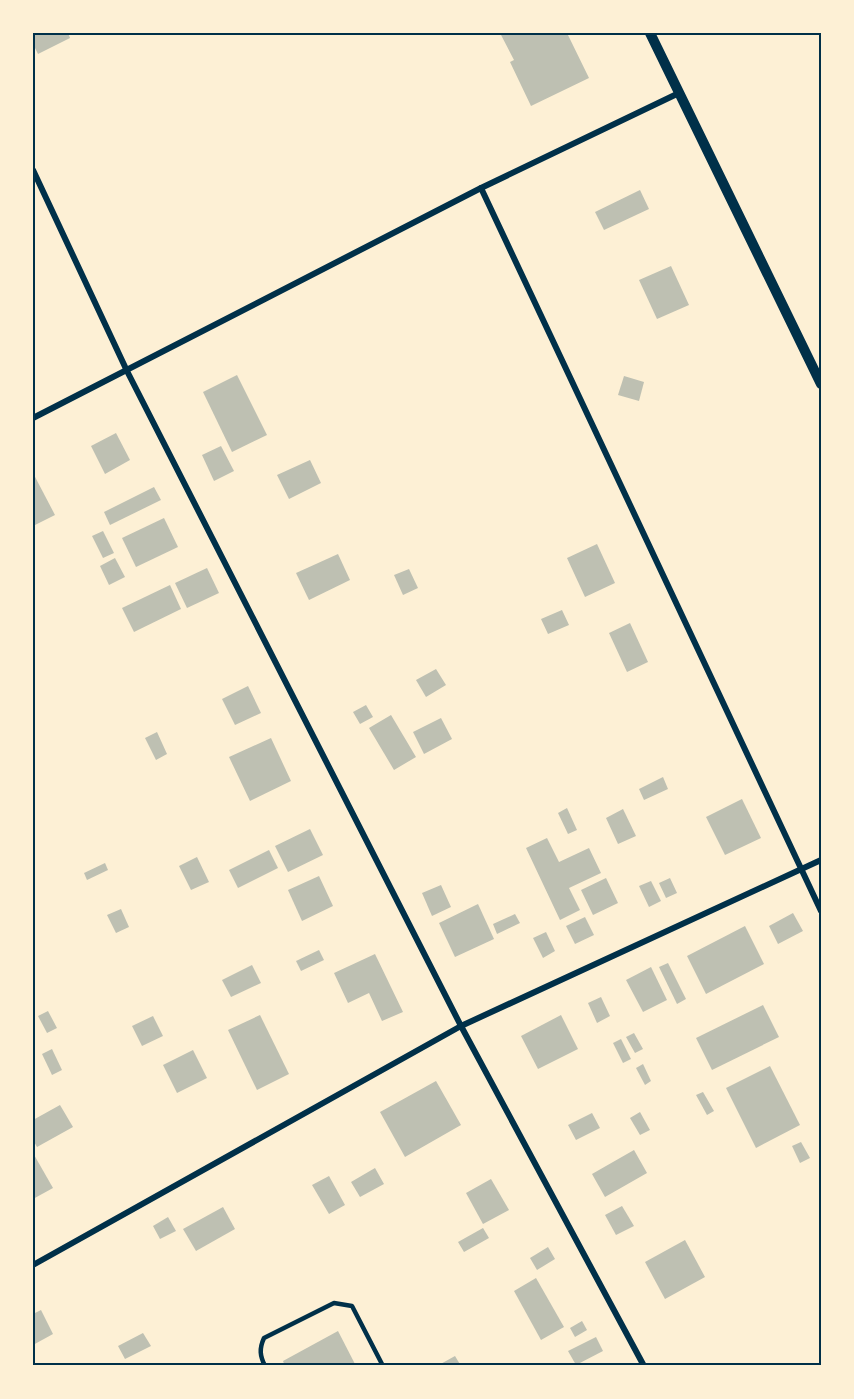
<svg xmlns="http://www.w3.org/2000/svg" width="854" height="1399" viewBox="0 0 854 1399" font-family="'Exo 2',sans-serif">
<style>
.building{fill:#bec0b2}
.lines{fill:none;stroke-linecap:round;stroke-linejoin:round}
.service{stroke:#003049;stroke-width:4.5}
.minor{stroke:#003049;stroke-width:6}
.tertiary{stroke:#003049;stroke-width:10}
.neatline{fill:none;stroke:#003049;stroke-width:2}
</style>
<rect width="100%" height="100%" fill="#fdf0d5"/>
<g class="building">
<path d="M33,33H68L70,38L38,54L33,44Z"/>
<path d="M500,33H567L589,78L531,106L510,62L514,60Z"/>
<path d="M640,190L649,209L604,230L595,212Z"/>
<path d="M671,266L689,305L657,319L639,280Z"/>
<path d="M237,375L267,435L232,452L203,392Z"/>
<path d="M624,376L644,382L639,401L618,395Z"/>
<path d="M116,433L130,460L105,474L91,446Z"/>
<path d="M221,446L234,471L214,481L202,455Z"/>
<path d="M310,460L321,483L289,499L277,475Z"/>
<path d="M33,473L55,515L33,526Z"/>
<path d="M154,487L161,500L110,525L104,512Z"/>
<path d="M164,518L178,547L136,567L122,538Z"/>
<path d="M103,531L114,553L103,558L92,536Z"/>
<path d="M597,544L615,583L585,597L567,558Z"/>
<path d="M338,554L350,580L309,600L296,573Z"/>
<path d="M115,558L125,577L109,585L100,566Z"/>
<path d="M207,568L219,593L187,608L175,583Z"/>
<path d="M409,569L418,588L403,595L394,575Z"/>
<path d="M170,585L181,609L134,632L122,608Z"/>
<path d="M562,610L569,625L548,634L541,619Z"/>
<path d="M630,623L648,662L627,672L609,633Z"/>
<path d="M436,669L446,685L426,697L416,680Z"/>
<path d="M248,686L261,713L235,725L222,699Z"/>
<path d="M366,705L373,717L360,724L353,712Z"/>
<path d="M391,715L416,757L394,770L369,728Z"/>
<path d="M441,718L452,739L424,754L413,732Z"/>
<path d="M157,732L167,754L156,760L145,738Z"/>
<path d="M271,738L291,781L250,801L229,757Z"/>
<path d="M663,777L668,789L644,800L639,789Z"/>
<path d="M742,799L761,838L725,855L706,817Z"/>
<path d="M567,808L577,830L568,834L558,813Z"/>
<path d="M623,809L636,836L618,844L606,818Z"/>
<path d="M310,829L323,855L288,872L275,846Z"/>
<path d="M547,838L559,862L589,848L601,873L569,888L580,910L560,920L526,848Z"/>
<path d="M269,850L278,868L238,888L229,870Z"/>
<path d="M197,857L209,882L191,890L179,866Z"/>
<path d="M105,863L108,870L87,880L84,873Z"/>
<path d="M319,876L333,906L302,921L288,890Z"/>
<path d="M606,878L618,903L593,915L581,890Z"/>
<path d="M670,878L677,893L666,898L659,883Z"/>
<path d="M651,881L661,901L649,907L639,886Z"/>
<path d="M441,885L451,907L432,916L422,893Z"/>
<path d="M478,904L494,939L455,957L439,923Z"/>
<path d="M121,909L129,927L116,933L107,915Z"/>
<path d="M793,913L803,931L778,944L769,926Z"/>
<path d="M515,914L520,923L497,934L493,924Z"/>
<path d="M585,917L594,935L575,944L566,926Z"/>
<path d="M745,926L764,964L706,994L687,956Z"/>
<path d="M546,932L555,951L543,958L533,938Z"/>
<path d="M319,950L324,960L301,971L296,961Z"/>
<path d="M375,954L403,1012L382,1021L369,993L348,1003L334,973Z"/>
<path d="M668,963L686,999L677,1004L659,967Z"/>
<path d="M252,965L261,983L231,997L222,980Z"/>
<path d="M651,967L667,1000L643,1012L626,980Z"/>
<path d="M601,997L610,1016L597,1023L588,1003Z"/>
<path d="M763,1005L779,1037L712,1070L696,1038Z"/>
<path d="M48,1011L57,1028L47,1033L38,1016Z"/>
<path d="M260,1015L289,1074L257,1090L228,1030Z"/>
<path d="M561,1015L578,1049L538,1069L521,1036Z"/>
<path d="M153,1016L163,1036L142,1046L132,1026Z"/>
<path d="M634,1033L643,1049L635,1053L626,1037Z"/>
<path d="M621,1039L631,1059L623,1063L613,1043Z"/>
<path d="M52,1049L62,1070L52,1075L42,1054Z"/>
<path d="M193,1050L207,1078L177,1093L163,1065Z"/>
<path d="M643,1064L651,1081L645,1085L636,1068Z"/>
<path d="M770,1066L800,1125L756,1148L726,1088Z"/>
<path d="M436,1081L461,1125L405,1157L380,1112Z"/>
<path d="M703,1092L714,1111L707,1115L696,1095Z"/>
<path d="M60,1105L73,1127L37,1147L33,1140V1120Z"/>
<path d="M640,1112L650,1130L640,1135L630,1118Z"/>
<path d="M592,1113L600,1128L576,1140L568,1125Z"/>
<path d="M801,1142L810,1158L800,1163L792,1146Z"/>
<path d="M634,1150L647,1173L605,1197L592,1174Z"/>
<path d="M33,1153L53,1188L33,1199Z"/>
<path d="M375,1168L384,1184L360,1197L351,1182Z"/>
<path d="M329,1176L345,1205L329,1214L312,1185Z"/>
<path d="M491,1179L509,1210L483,1224L466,1193Z"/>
<path d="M622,1206L634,1226L616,1235L605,1215Z"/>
<path d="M223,1207L235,1229L196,1251L183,1229Z"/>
<path d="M168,1217L176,1231L160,1239L153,1226Z"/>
<path d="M483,1228L489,1238L464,1252L458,1242Z"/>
<path d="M685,1240L705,1277L665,1299L645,1262Z"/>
<path d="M548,1247L555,1259L537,1270L530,1258Z"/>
<path d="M536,1278L564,1327L541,1340L514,1291Z"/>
<path d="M41,1310L53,1334L33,1345V1314Z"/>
<path d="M582,1321L587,1330L575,1337L570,1328Z"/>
<path d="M338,1331L356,1366H285L283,1361Z"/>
<path d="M143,1333L151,1346L125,1359L118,1346Z"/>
<path d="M596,1337L603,1351L576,1365L568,1351Z"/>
<path d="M455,1356L461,1366H437Z"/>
</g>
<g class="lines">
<path class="service" d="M265,1366C260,1356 259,1349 264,1338L334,1303L352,1306L383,1366"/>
<g class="minor">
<path d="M33,170L127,371L461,1026L644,1366"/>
<path d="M481,188L821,911"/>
<path d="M33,418L481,188L679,93"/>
<path d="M33,1265L461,1026L821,860"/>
</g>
<path class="tertiary" d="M650,33L821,384"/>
</g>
<rect width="854" height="1399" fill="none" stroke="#fdf0d5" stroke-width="69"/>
<rect x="34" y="34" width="786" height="1330" class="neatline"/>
</svg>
